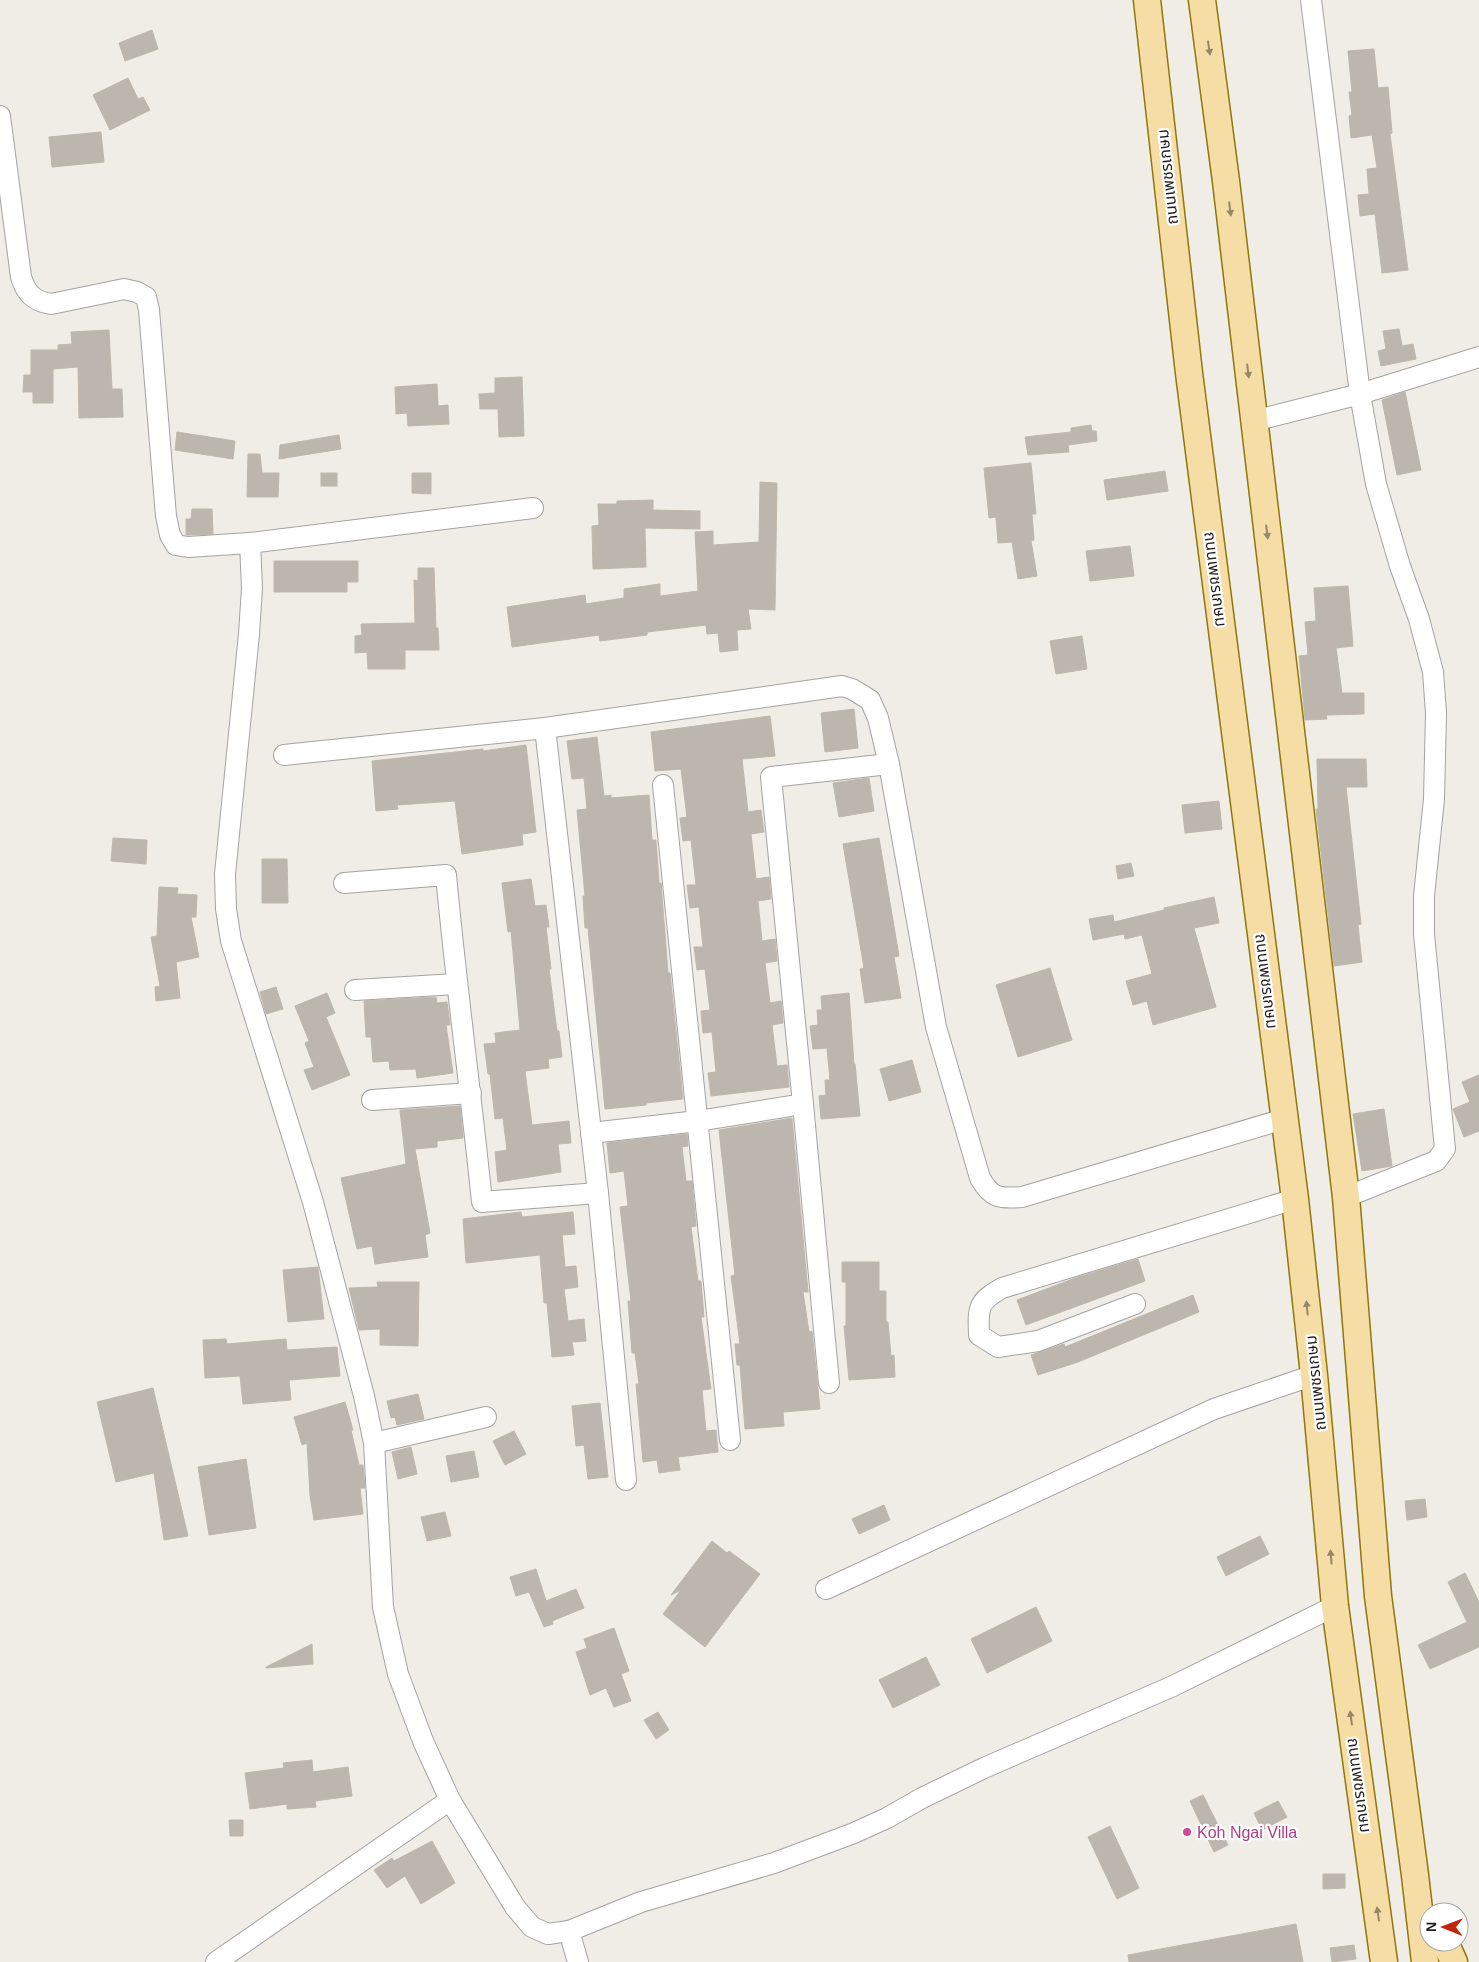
<svg xmlns="http://www.w3.org/2000/svg" width="1479" height="1962" viewBox="0 0 1479 1962" font-family="Helvetica,'Noto Sans Thai',sans-serif">
<style>
.building{fill:#bcb6af;stroke:#c0b6a9}
.lines{fill:none;stroke-linecap:round;stroke-linejoin:round}
.minor-casing{stroke:#a3a3a3;stroke-width:22}
.major-casing{stroke:#91760a;stroke-width:29}
.minor{stroke:#fff;stroke-width:20}
.major{stroke:#f6dda5;stroke-width:26}
.oneway{fill:#958869}
.hotel-dot{fill:#d1479c;stroke:#fff;stroke-width:2}
.labels{text-anchor:middle;stroke-width:4.5;stroke-linejoin:round;paint-order:stroke}
.street-label{font-size:16px;fill:#1f1f1f;stroke:#fff}
.hotel-label{font-size:16px;fill:#b23c85;stroke:#fff;text-anchor:start}
</style>
<rect width="100%" height="100%" fill="#efede6"/>
<g class="building">
<path d="M152,30L158,49L125,61L119,43Z"/>
<path d="M1374,49L1378,88L1388,87L1392,133L1390,134L1408,270L1382,273L1375,214L1360,216L1358,195L1369,194L1367,169L1377,168L1372,135L1351,138L1349,116L1352,115L1349,92H1352L1348,51Z"/>
<path d="M128,78L138,99L143,97L150,110L110,130L93,95Z"/>
<path d="M101,132L104,162L52,167L49,137Z"/>
<path d="M1399,329L1402,346L1413,344L1416,359L1381,366L1378,351L1386,349L1383,331Z"/>
<path d="M109,330L112,389H122L123,417L79,418L78,367L53,369V403H33V392H23L24,375H31V350H58V345L72,344L71,332Z"/>
<path d="M522,377L524,436L499,437L498,409H480L479,394L495,393V378Z"/>
<path d="M437,384L438,406L448,405L449,424L408,426L407,413L396,414L395,387Z"/>
<path d="M1405,392L1421,470L1397,475L1382,400Z"/>
<path d="M1091,425L1092,431H1096L1097,441L1068,445L1069,452L1028,455L1025,437L1071,432V428Z"/>
<path d="M177,432L235,441L233,459L175,450Z"/>
<path d="M339,435L341,449L279,459L280,445Z"/>
<path d="M248,454H260L262,473H279L278,497H247Z"/>
<path d="M1031,463L1036,514H1032L1034,540L1031,541L1037,576L1018,579L1012,542L998,543L996,517L989,518L984,468Z"/>
<path d="M1165,471L1168,491L1107,500L1104,480Z"/>
<rect x="321" y="473" width="16" height="13"/>
<path d="M412,473H431V494L412,493Z"/>
<path d="M760,482L777,483L775,610L748,609L751,629L737,630L738,650L720,652L718,633L707,634L706,625L647,632V635L600,641L599,635L512,647L507,607L585,595L586,604L624,598V589L660,584V596L698,591L695,532L713,531V545L759,542Z"/>
<path d="M653,500V510L700,511V529L645,528L646,567L593,569L592,526L599,525L598,504H617V501Z"/>
<path d="M192,509H212L213,534L186,535V519H191Z"/>
<path d="M1130,546L1134,576L1090,581L1086,551Z"/>
<path d="M274,561H358V582H347V592H274Z"/>
<path d="M418,568H434L436,628H438L439,650H405V669H368L367,652L355,653V636L362,635L361,624L415,623L414,580L418,581Z"/>
<path d="M1348,586L1353,646L1336,648L1342,693H1364V714L1326,715L1327,719L1305,720L1299,656L1308,655L1305,622L1316,621L1314,588Z"/>
<path d="M1082,636L1087,669L1056,674L1050,641Z"/>
<path d="M854,709L858,748L825,752L821,713Z"/>
<path d="M770,716L775,756L742,759L748,812L761,810L764,832L751,834L756,879L769,877L771,899L758,901L762,941L775,939L777,961L765,963L770,1003L781,1001L783,1023L772,1025L777,1066L787,1065L789,1087L711,1096L708,1073L716,1072L712,1032L703,1033L701,1013V1011L710,1010L705,969L697,970L694,947H703L699,907L690,908L687,885H696L691,840L683,841L680,818L687,817L681,769L655,771L651,732Z"/>
<path d="M597,737L604,796L611,795V798L649,795L652,840H656L659,883H661L668,973H670L683,1099L646,1103V1105L605,1109L588,928H585L583,896H585L577,810L587,809L584,778L572,779L567,741Z"/>
<path d="M526,745L536,832L522,834L523,845L462,854L455,801L397,805L398,809L376,811L372,761L483,749V751Z"/>
<path d="M1317,759H1366L1367,787H1346L1361,924L1358,925L1362,962L1334,966L1316,809H1318Z"/>
<path d="M869,778L874,811L839,817L833,783Z"/>
<path d="M1219,801L1222,829L1185,833L1182,805Z"/>
<path d="M113,838L147,840L146,864L111,861Z"/>
<path d="M879,838L899,956L894,957L901,998L865,1003L860,969L864,968L843,844Z"/>
<path d="M262,859H287L288,903H262Z"/>
<path d="M1131,863L1134,876L1118,879L1116,866Z"/>
<path d="M531,879L535,906L546,905L549,927H546L551,969H549L557,1031H559L562,1057L548,1059L549,1068L525,1071L532,1125L569,1121L571,1143L558,1144L561,1172L498,1182L495,1152L507,1150L503,1118L495,1119L490,1074H488L484,1044L496,1043L495,1033L520,1030L511,931L508,932L502,883Z"/>
<path d="M159,887L178,888L177,894L197,895L196,917H191L199,957L176,962L180,998L156,1001L155,987L160,986L151,937L157,936Z"/>
<path d="M1214,897L1219,923L1194,928L1216,1007L1153,1025L1147,1001L1133,1005L1126,981L1152,974L1142,935L1125,939L1124,934L1093,940L1089,919L1113,915L1114,922L1164,910V908Z"/>
<path d="M1050,968L1072,1040L1018,1057L996,985Z"/>
<path d="M276,987L283,1009L266,1014L260,992Z"/>
<path d="M327,993L335,1013L326,1017L350,1075L312,1090L304,1070L314,1067L305,1043L309,1041L295,1006Z"/>
<path d="M849,993L854,1064H855L860,1116L821,1119L819,1096L826,1095L825,1080H830L827,1048L813,1049L810,1026L818,1025L817,1010H822L821,996Z"/>
<path d="M436,997L437,1003L447,1002L450,1025H446L453,1073L417,1078L416,1069L390,1070L389,1061L373,1062L371,1037H366L364,1001Z"/>
<path d="M912,1060L921,1092L889,1101L880,1069Z"/>
<path d="M1479,1075V1131L1464,1137L1453,1109L1470,1102L1462,1082Z"/>
<path d="M460,1106L463,1138L437,1141V1147L415,1149L430,1233L425,1235L428,1257L375,1264L372,1246L357,1249L341,1178L406,1164L400,1110Z"/>
<path d="M1384,1109L1392,1166L1362,1171L1353,1114Z"/>
<path d="M792,1118L808,1292H803L809,1332L812,1331L820,1409L783,1412L784,1426L745,1429L740,1365H737L735,1344H740L731,1276L735,1275L719,1130Z"/>
<path d="M687,1134L688,1146L682,1147L686,1181H692L696,1226L691,1227L698,1281H701L704,1317H701L711,1389L702,1390L706,1431L716,1430L718,1452L678,1457L680,1470L659,1473L657,1460L643,1462L636,1384H639L635,1353H632L628,1301H631L620,1207L628,1206L624,1171L610,1173L607,1143Z"/>
<path d="M521,1212L522,1217L573,1212L575,1234L562,1235L565,1267L576,1266L578,1287L564,1289L568,1321L584,1319L586,1341L572,1342L574,1355L552,1357L547,1303H544L540,1255L466,1263L463,1219Z"/>
<path d="M1138,1259L1145,1281L1026,1325L1017,1300L1078,1277Z"/>
<path d="M842,1262H879V1291H886V1322H888L891,1356L894,1355L895,1377L849,1380L844,1326H846V1282H842Z"/>
<path d="M318,1267L324,1319L288,1322L283,1270Z"/>
<path d="M377,1282H419L418,1346L380,1345V1329L359,1330L349,1288L378,1287Z"/>
<path d="M1193,1295L1199,1312L1078,1362L1038,1375L1031,1355L1064,1344L1065,1347Z"/>
<path d="M226,1339L227,1344L286,1339L287,1350L337,1347L340,1376L289,1380L291,1400L243,1404L240,1376L205,1378L203,1340Z"/>
<path d="M153,1388L188,1536L164,1540L154,1473L116,1482L97,1402Z"/>
<path d="M418,1394L424,1419L397,1425L395,1417L391,1418L387,1401Z"/>
<path d="M345,1402L353,1430H351L359,1465H363L365,1488H360L363,1514L314,1520L310,1495L307,1443L302,1445L294,1417Z"/>
<path d="M600,1403L608,1477L588,1479L584,1445L576,1446L572,1406Z"/>
<path d="M514,1431L526,1454L505,1465L493,1441Z"/>
<path d="M411,1447L417,1474L398,1479L392,1452Z"/>
<path d="M474,1451L479,1477L451,1482L446,1456Z"/>
<path d="M246,1459L256,1528L209,1535L198,1467Z"/>
<path d="M1425,1499L1427,1517L1407,1520L1405,1501Z"/>
<path d="M884,1505L890,1520L859,1534L852,1519Z"/>
<path d="M445,1512L451,1536L427,1541L421,1517Z"/>
<path d="M1260,1536L1269,1554L1226,1576L1217,1557Z"/>
<path d="M712,1541L727,1553L729,1551L760,1574L705,1647L663,1614L681,1590L671,1595Z"/>
<path d="M536,1569L546,1601L576,1589L584,1608L552,1621L553,1624L544,1627L529,1592L516,1596L510,1577Z"/>
<path d="M1465,1573L1479,1602V1647L1430,1669L1418,1645L1467,1622L1448,1582Z"/>
<path d="M1036,1607L1052,1641L987,1673L971,1639Z"/>
<path d="M614,1628L629,1671L621,1674L631,1701L614,1707L606,1688L590,1695L576,1652L587,1648L584,1639Z"/>
<path d="M312,1644L313,1664L266,1668V1667Z"/>
<path d="M926,1657L940,1685L893,1708L879,1680Z"/>
<path d="M658,1712L669,1730L656,1739L644,1720Z"/>
<path d="M312,1760L313,1772L348,1767L352,1796L315,1801L316,1807L287,1809V1804L250,1809L245,1773L284,1768L283,1763Z"/>
<path d="M1203,1795L1228,1845L1214,1852L1190,1801Z"/>
<path d="M1278,1801L1287,1817L1262,1830L1254,1813Z"/>
<path d="M229,1820H243V1836H230Z"/>
<path d="M1110,1826L1139,1888L1117,1899L1088,1837Z"/>
<path d="M432,1841L455,1883L421,1904L405,1876L387,1888L374,1870L392,1858L394,1861Z"/>
<path d="M1323,1874H1345V1888L1323,1889Z"/>
<path d="M1296,1924L1303,1962H1129L1128,1955Z"/>
<path d="M1354,1945L1356,1959L1332,1962L1330,1948Z"/>
</g>
<g class="lines">
<g class="minor-casing">
<g id="minor">
<path d="M1311,0L1360,394L1376,484L1400,566L1419,619L1433,672L1436,713L1434,799L1424,896V934L1445,1149L1436,1161L1346,1197"/>
<path d="M0,116L21,277C26,293 33,301 51,304L124,289L137,292L146,297L149,310L166,516L170,535L176,545L188,547L250,543L252,588L249,634L225,874L226,909L231,941L313,1202L364,1396L374,1443L383,1607L398,1674L423,1741L450,1800L515,1907L532,1927L548,1934L569,1931L641,1902L774,1863L854,1833L887,1818L922,1798L984,1768L1173,1686L1335,1606"/>
<path d="M1254,421L1360,394L1479,357"/>
<path d="M250,543L533,508"/>
<path d="M545,728L598,1193L626,1480"/>
<path d="M284,755L545,728L842,686L852,689L870,700L878,718L889,764L936,1027L980,1178C991,1198 1000,1199 1022,1197L1284,1119"/>
<path d="M663,785L730,1440"/>
<path d="M344,883L446,875C456,984 471,1093 482,1202L598,1193"/>
<path d="M355,990L456,984"/>
<path d="M372,1100L471,1093"/>
<path d="M803,1104L829,1383"/>
<path d="M591,1133L698,1121L803,1104L771,777L889,764"/>
<path d="M1135,1304L1038,1341L998,1347L979,1335C978,1308 977,1302 1002,1288L1295,1199"/>
<path d="M374,1443L486,1417"/>
<path d="M826,1589L1214,1409L1314,1375"/>
<path d="M569,1931L578,1962"/>
<path d="M216,1962L450,1800"/>
</g>
</g>
<g class="major-casing">
<g id="major">
<path d="M1147,0L1189,373L1295,1199L1314,1375L1335,1606L1384,1962"/>
<path d="M1202,0L1226,181L1346,1197L1378,1596L1415,1875L1425,1962"/>
<path d="M1445,1942L1454,1962"/>
</g>
</g>
<use href="#minor" class="minor"/>
<use href="#major" class="major"/>
</g>
<defs><path id="oneway-solid" d="M-6-.8H1V-3.2L6.5 0L1 3.2V.8H-6Z" transform="scale(1.25)"/></defs>
<g class="oneway">
<use href="#oneway-solid" transform="translate(1209 48) rotate(82)"/>
<use href="#oneway-solid" transform="translate(1230 209) rotate(83)"/>
<use href="#oneway-solid" transform="translate(1248 371) rotate(83)"/>
<use href="#oneway-solid" transform="translate(1267 532) rotate(83)"/>
<use href="#oneway-solid" transform="translate(1307 1308) rotate(-96)"/>
<use href="#oneway-solid" transform="translate(1331 1557) rotate(-95)"/>
<use href="#oneway-solid" transform="translate(1351 1718) rotate(-98)"/>
<use href="#oneway-solid" transform="translate(1378 1914) rotate(-98)"/>
</g>
<circle class="hotel-dot" cx="1187" cy="1832" r="5"/>
<g class="labels">
<g class="street-label">
<text transform="translate(1167 177) rotate(-96)" y="6">ถนนเพชรเกษม</text>
<text transform="translate(1216 579) rotate(83)" y="6">ถนนเพชรเกษม</text>
<text transform="translate(1267 981) rotate(83)" y="6">ถนนเพชรเกษม</text>
<text transform="translate(1315 1383) rotate(-96)" y="6">ถนนเพชรเกษม</text>
<text transform="translate(1360 1785) rotate(82)" y="6">ถนนเพชรเกษม</text>
</g>
<g class="hotel-label">
<text x="1197" y="1838">Koh Ngai Villa</text>
</g>
</g>
<g transform="translate(1444 1927) rotate(271)"><circle r="24" fill="#ffffff" stroke="#a5a5a5"/>
<path d="M0-4L9 19L0 12L-9 19Z" fill="#c1250d"/>
<text y="-8" font-size="14" font-weight="bold" text-anchor="middle" fill="#1f1f1f">N</text>
</g>
</svg>
